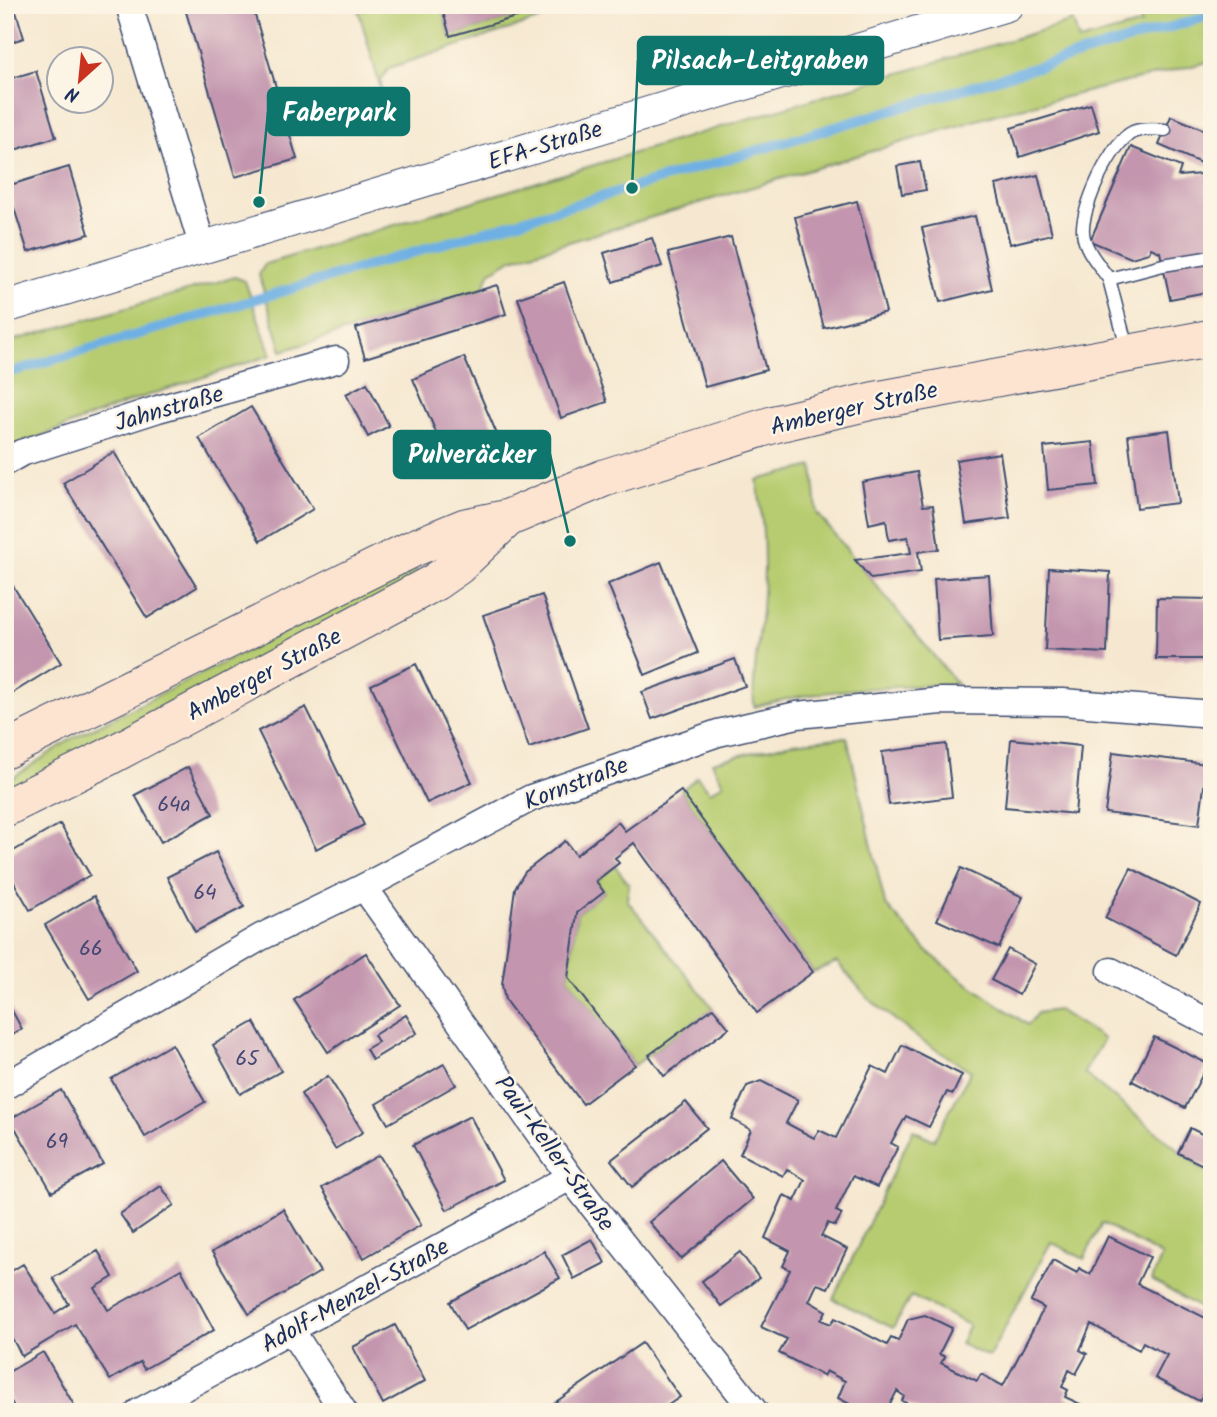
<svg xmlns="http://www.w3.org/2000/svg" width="1217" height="1417" viewBox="0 0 1217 1417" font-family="Kalam,sans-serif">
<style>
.green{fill:#b7cc70;stroke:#697e67;stroke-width:2}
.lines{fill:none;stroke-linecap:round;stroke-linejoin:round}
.stream{stroke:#6eb0e3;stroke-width:10}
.building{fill:#c395ae}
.service-casing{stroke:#3c4b6f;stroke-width:15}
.minor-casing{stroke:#3c4b6f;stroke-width:29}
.tertiary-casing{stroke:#3c4b6f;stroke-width:34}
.secondary-casing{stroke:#3c4b6f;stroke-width:39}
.service{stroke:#fff;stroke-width:12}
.minor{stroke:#fff;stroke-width:26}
.tertiary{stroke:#fff;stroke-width:32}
.secondary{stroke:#fde4d1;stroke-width:37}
.labels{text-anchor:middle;stroke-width:5;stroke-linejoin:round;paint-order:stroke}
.number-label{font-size:21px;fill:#454872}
.street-label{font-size:24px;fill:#1b2f5e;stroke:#fcf5e5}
.leader{fill:none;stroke:#0f766e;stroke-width:2.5}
.callout-dot{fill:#0f766e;stroke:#fcf5e5;stroke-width:2.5}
.callout{fill:#0f766e;stroke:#0f766e;stroke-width:2.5}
.callout-label{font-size:26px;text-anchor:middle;font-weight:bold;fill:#fff}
</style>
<rect width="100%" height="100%" fill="#fcf5e5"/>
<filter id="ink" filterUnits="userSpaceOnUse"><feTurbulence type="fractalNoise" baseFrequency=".0143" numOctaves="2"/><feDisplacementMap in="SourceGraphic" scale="14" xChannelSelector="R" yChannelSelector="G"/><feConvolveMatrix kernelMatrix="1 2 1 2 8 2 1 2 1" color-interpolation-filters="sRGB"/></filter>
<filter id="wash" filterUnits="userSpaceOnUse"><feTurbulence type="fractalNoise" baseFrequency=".00686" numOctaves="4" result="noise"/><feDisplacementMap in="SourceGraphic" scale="28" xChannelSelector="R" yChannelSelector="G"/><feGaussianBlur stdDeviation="1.57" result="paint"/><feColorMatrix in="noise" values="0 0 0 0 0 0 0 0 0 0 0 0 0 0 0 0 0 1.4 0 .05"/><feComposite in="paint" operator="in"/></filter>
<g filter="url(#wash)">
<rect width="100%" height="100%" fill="#f6e8d0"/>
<g class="green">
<path d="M357,5H441L450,36L523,15L584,5L389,68L381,80V90Z"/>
<path d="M1136,5H1212V61L1000,113L512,259L490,272L483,289L282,351L259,275L265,264L1073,21L1079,41L1141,24Z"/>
<path d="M235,277L245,281L271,355L134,400L5,450V343Z"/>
<path d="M813,466L817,513L957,684C890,687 819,688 754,707C752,674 759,642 762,610C766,566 764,523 757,480Z"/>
<path d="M414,567L421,578L5,794V783L71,739Z"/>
<path d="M847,737L885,904L927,951L960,978L1028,1025L1037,1013L1058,1010L1104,1039L1084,1073L1212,1177V1315L1152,1280L1162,1256L1102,1223L1084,1259L1051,1242L989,1357L960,1344L969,1325L911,1296L893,1328L833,1299L913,1130L934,1140L971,1071L919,1039L869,999L837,962L813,972L681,791L697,777L710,792L723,784L712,762L792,743Z"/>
<path d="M615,866L629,884L627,900L713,1008L635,1065L568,978L577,913L604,892L596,881Z"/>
</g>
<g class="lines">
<path class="stream" d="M5,374L1212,15"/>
</g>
<g id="blocks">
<g class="building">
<path d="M5,5H14L24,38L5,44Z"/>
<path d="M184,5H252L297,159L235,177Z"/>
<path d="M441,5H521L523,15L450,36Z"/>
<path d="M36,71L56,137L5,153V80Z"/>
<path d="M1091,104L1099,131L1020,157L1011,128Z"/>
<path d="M1171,116L1212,133V168L1159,145Z"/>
<path d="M1131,147L1181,167L1178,176L1212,173V291L1170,299L1160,252L1151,248L1149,253L1131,258L1090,241Z"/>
<path d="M920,162L926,190L902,194L897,166Z"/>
<path d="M69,167L89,234L28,252L7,186Z"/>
<path d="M1038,175L1052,234L1010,244L996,185Z"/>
<path d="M857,201L886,312L824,328L795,217Z"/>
<path d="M975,216L992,289L940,302L922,228Z"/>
<path d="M731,237L766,370L705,387L668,253Z"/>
<path d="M652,238L662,266L613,282L604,253Z"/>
<path d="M564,282L607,402L561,418L518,298Z"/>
<path d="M497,285L506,314L365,358L356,328Z"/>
<path d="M464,357L502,446L451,467L413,379Z"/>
<path d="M367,383L389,426L368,437L346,394Z"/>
<path d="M251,407L313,509L260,541L199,438Z"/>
<path d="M1169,430L1178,503L1137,508L1128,435Z"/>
<path d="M1093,442L1098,485L1048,490L1044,447Z"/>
<path d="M114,452L197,587L147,618L63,483Z"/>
<path d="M1000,453L1010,518L966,524L956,460Z"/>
<path d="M917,472L923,506L933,505L939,549L918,552L921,572L871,579L855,560L911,553L908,537L889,540L886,520L869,524L862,482Z"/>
<path d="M661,562L698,653L645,675L608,584Z"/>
<path d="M1049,568L1110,572L1107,653L1045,650Z"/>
<path d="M5,573L61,663L11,694L5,686Z"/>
<path d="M989,575L993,636L938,640L934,579Z"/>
<path d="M542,595L588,728L529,748L483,615Z"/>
<path d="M1157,598L1212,599V659H1156Z"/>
<path d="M735,659L745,686L652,719L642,692Z"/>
<path d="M416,664L472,782L427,803L371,685Z"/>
<path d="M306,707L364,825L316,849L258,731Z"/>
<path d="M1011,739L1081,746L1075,814L1005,807Z"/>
<path d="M946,744L952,797L889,805L882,752Z"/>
<path d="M1113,752L1207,764L1199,825L1105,813Z"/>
<path d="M188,767L213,814L161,842L135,795Z"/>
<path d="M681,791L813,972L757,1013L634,843L615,858L619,863L596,881L604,892L577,913L568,978L635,1065L583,1104L505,1000L502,985L515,888L525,872L565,841L576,855L618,822L625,831Z"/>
<path d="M60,824L90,875L30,910L5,867V856Z"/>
<path d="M216,852L244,907L195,932L167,877Z"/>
<path d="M961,868L1023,897L999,948L937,920Z"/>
<path d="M1131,868L1201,904L1176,955L1105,918Z"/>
<path d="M94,896L137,971L89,999L45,925Z"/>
<path d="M1008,949L1035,964L1019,995L991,980Z"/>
<path d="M366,953L400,1005L328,1052L294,1000Z"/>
<path d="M5,998L22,1029L5,1038Z"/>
<path d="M713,1008L729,1028L664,1076L649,1055Z"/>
<path d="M406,1015L417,1033L372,1060L366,1049L378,1042L374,1035Z"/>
<path d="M254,1022L281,1071L240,1094L213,1045Z"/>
<path d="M1154,1037L1208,1064L1185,1108L1132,1081Z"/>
<path d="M172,1044L205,1102L145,1137L111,1079Z"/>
<path d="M902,1045L962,1075L953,1094L947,1092L929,1127L906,1116L891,1143L898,1147L877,1187L853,1176L836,1211L842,1214L835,1226L828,1223L821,1236L847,1249L828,1288L817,1284L809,1301L826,1311L821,1320L831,1324L835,1318L887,1345L891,1338L898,1341L908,1319L925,1315L952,1328L939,1354L945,1357L941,1363L977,1381L981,1374L1003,1386L1044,1308L1031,1301L1053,1260L1077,1273L1079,1268L1090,1274L1108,1236L1150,1257L1137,1284L1212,1321V1335L1206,1346L1212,1349V1396L1204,1392L1199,1401L1155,1378L1167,1355L1143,1342L1139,1350L1091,1324L1080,1350L1087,1354L1076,1374L1069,1370L1062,1387L1068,1390L1065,1397L1091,1409L1090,1412H924L902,1401L904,1396L897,1391L886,1412H865L838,1398L845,1381L826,1371L823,1376L779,1353L787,1339L761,1327L790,1270L783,1266L790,1251L765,1238L784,1195L795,1201L805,1180L787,1169L783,1176L740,1154L751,1130L732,1119L747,1086L761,1081L798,1100L786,1123L814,1138L819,1130L836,1138L872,1066L888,1074Z"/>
<path d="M444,1064L456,1085L388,1124L376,1104Z"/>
<path d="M328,1076L363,1132L335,1149L301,1094Z"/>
<path d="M61,1090L103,1164L52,1192L10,1119Z"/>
<path d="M686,1102L707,1128L632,1187L611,1160Z"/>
<path d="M470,1116L504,1180L447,1210L413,1145Z"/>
<path d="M1190,1128L1212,1139V1163L1209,1168L1178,1153Z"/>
<path d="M379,1155L421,1225L364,1258L322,1188Z"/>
<path d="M721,1161L753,1199L681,1259L649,1222Z"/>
<path d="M161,1186L174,1205L133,1233L120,1214Z"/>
<path d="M283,1209L320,1272L249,1314L212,1252Z"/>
<path d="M592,1239L605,1263L574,1279L562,1255Z"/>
<path d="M98,1251L113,1277L95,1288L108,1310L181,1269L214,1330L144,1369L140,1362L110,1380L75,1324L22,1356L13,1340L5,1345V1275L23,1264L55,1313L69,1304L53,1278Z"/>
<path d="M544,1251L560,1278L465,1330L450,1302Z"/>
<path d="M740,1252L759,1278L721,1306L702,1281Z"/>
<path d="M395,1325L425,1381L383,1404L353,1347Z"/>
<path d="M642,1343L680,1397L658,1412H541Z"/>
<path d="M43,1352L74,1405L63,1412H17L5,1391V1374Z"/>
</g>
</g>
</g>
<g filter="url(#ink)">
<use href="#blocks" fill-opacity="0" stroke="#3c4b6f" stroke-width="2"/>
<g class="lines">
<g class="service-casing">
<g id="service">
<path d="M1109,279C1099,265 1084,249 1083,232C1081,209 1111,142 1133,132C1143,128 1155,129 1165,130"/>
<path d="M1128,352L1109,279L1163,265L1212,257"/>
</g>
</g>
<g class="minor-casing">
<g id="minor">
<path d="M129,5L203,248"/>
<path d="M5,462L21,453L158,409L336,360"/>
<path d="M364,887L570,1177L755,1412"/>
<path d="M1111,971L1212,1024"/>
<path d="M5,1086L261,937L364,887L531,798L718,733L797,715L941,701L1063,702L1212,714"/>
<path d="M291,1330L344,1412"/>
<path d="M139,1412L570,1177"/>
</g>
</g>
<g class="tertiary-casing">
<path id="tertiary" d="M5,307L1007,5"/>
</g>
<g class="secondary-casing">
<g id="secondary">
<path d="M5,750L414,548L465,527L508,518L604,478L775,424L872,401L1212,338"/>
<path d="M5,808L106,758L435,582L458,566L508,518"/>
</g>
</g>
<use href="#service" class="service"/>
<use href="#minor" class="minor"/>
<use href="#tertiary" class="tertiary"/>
<use href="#secondary" class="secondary"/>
</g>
</g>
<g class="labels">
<g class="number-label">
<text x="174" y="811">64a</text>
<text x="205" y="899">64</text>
<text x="91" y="955">66</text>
<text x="247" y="1065">65</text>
<text x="57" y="1148">69</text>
</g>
<g class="street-label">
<text transform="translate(545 145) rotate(-17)" y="8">EFA-Straße</text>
<text transform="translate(169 408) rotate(-16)" y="8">Jahnstraße</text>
<text transform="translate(854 408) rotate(-13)" y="8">Amberger Straße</text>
<text transform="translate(264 674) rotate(-28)" y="8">Amberger Straße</text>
<text transform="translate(576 783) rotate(-21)" y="8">Kornstraße</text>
<text transform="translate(555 1153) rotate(54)" y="8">Paul-Keller-Straße</text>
<text transform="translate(355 1295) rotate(-29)" y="8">Adolf-Menzel-Straße</text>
</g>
</g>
<path class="leader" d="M632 188L638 60M259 202L268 112M570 541L550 454"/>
<g class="callout-dot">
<circle cx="632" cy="188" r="7"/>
<circle cx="259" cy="202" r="7"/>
<circle cx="570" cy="541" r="7"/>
</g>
<g class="callout">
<rect x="638" y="37" width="245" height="47" rx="7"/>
<rect x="268" y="88" width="141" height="47" rx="7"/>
<rect x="394" y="431" width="156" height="47" rx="7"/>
</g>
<g class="callout-label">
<text x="760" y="69">Pilsach-Leitgraben</text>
<text x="339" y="121">Faberpark</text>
<text x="472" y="463">Pulveräcker</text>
</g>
<rect width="1217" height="1417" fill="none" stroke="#fcf5e5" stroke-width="28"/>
<g transform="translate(80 80) rotate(207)"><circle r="33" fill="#fcf5e5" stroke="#a2a6af" stroke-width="2"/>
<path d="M0-5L12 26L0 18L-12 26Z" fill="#c8321e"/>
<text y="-10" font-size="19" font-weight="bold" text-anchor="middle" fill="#1b2f5e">N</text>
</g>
</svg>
